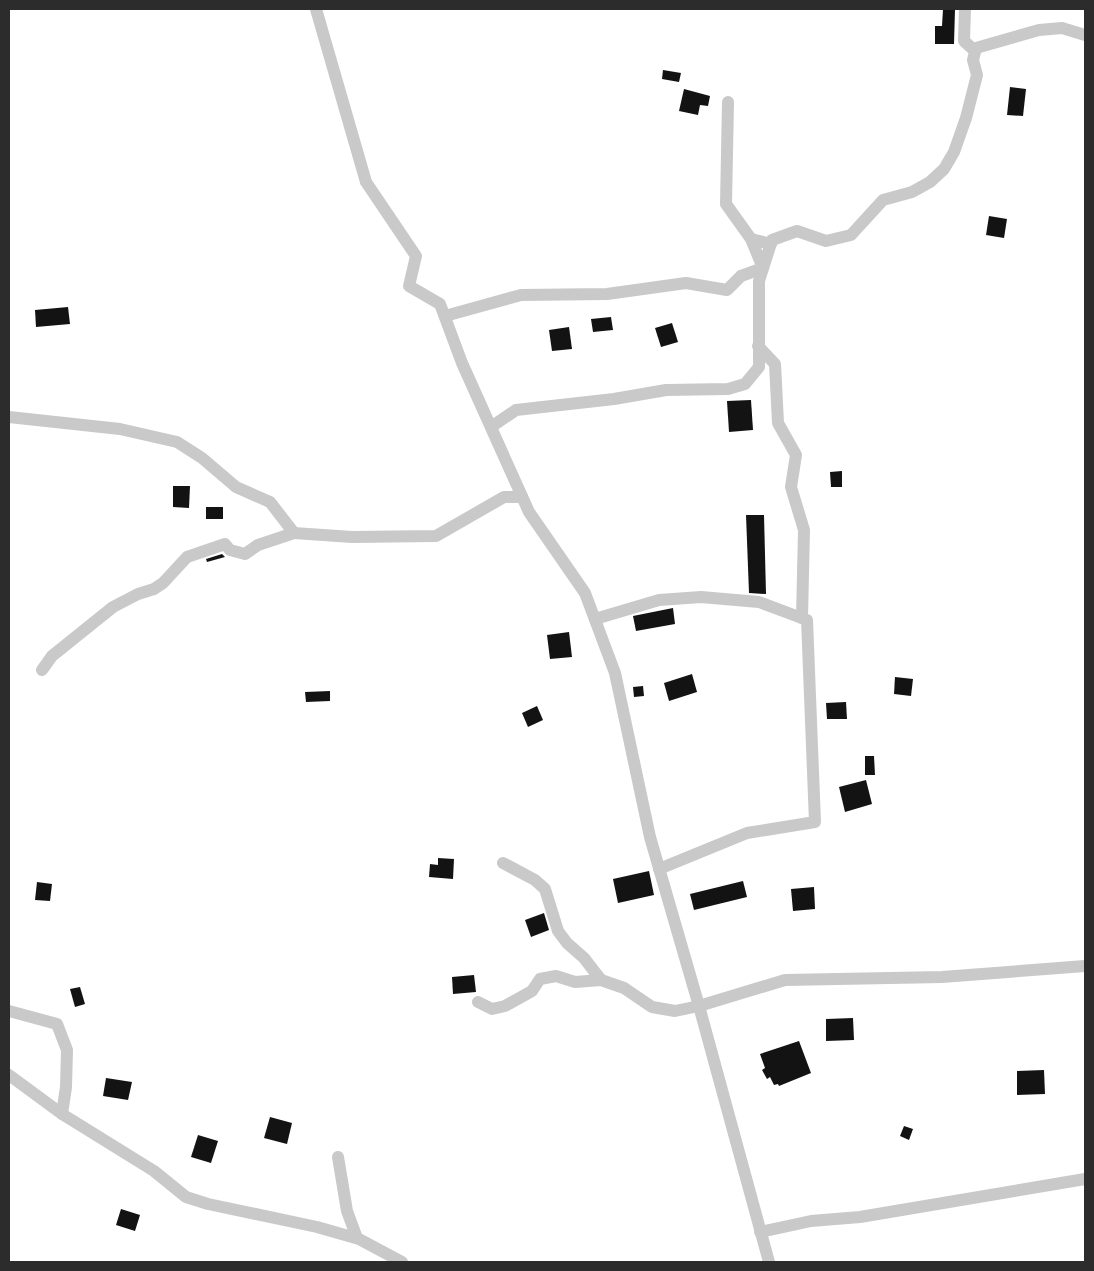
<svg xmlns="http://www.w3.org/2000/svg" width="1094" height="1271" viewBox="0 0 1094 1271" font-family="Lato,sans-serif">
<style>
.building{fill:#131313}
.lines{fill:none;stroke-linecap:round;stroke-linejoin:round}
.minor{stroke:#c9c9c9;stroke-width:12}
</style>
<rect width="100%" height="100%" fill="#fff"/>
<g class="building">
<path d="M943,9H955L954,44H935V26H942Z"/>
<path d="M663,70L681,73L679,82L662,79Z"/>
<path d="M1010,87L1026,89L1023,116L1007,115Z"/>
<path d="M684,89L710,96L708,106L700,105L698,115L679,111Z"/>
<path d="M989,216L1007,219L1004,238L986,235Z"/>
<path d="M68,307L70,324L36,327L35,310Z"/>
<path d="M611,317L613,330L593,332L591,319Z"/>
<path d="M672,323L678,342L661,347L655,328Z"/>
<path d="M569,327L572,349L552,351L549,330Z"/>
<path d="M751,400L753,430L729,432L727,401Z"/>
<path d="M842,471V487H831L830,472Z"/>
<path d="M173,486H190L189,508L173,507Z"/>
<rect x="206" y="507" width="17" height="12"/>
<path d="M746,515H764L766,594L749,593Z"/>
<path d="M222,554L225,557L207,562L206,559Z"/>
<path d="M673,608L675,624L636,631L633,616Z"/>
<path d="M569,632L572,657L550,659L547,635Z"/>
<path d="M692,674L697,692L669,701L664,683Z"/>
<path d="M895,677L913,679L911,696L894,694Z"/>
<path d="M643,686L644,696L634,697L633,687Z"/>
<path d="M330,691V701L306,702L305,692Z"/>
<path d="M846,702L847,719H827L826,703Z"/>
<path d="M537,706L543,720L528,727L522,713Z"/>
<path d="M865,756H874L875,775H865Z"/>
<path d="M866,780L872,804L845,812L839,787Z"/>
<path d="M438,858L454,859L453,879L429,877L430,864L438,865Z"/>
<path d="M649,871L654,895L618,903L613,879Z"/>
<path d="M743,881L747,897L694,910L690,894Z"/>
<path d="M37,882L52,884L50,901L35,900Z"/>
<path d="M814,887L815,909L793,911L791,889Z"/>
<path d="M544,913L549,930L531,937L525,920Z"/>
<path d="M474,975L476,992L453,994L452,977Z"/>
<path d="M80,987L85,1004L75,1007L70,989Z"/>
<path d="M853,1018L854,1040L826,1041V1019Z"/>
<path d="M799,1041L811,1073L779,1086L778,1084L774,1085L770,1077L767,1079L762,1070L765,1068L760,1054Z"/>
<path d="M1044,1070L1045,1094L1017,1095V1071Z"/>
<path d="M106,1078L132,1082L128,1100L103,1096Z"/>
<path d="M270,1117L292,1123L287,1144L264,1138Z"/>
<path d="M904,1126L913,1129L909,1140L900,1136Z"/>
<path d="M198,1135L218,1141L211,1163L191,1157Z"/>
<path d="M121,1209L140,1215L135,1231L116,1225Z"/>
</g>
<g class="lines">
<g class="minor">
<path d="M316,9L366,182L416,256L409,286L440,304L462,363L529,512L585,593L615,673L650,837L699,1006L769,1262"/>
<path d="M965,9L964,41L975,51"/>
<path d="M728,102L726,204L751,239"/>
<path d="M445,316L521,295L607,294L686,283L727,290L741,276L763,268L751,239L771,244"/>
<path d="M758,346L775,364L778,423L796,455L791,487L804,530L802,618"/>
<path d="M9,417L120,429L177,442L202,458L236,487L270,502L294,533L352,537L436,536L504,497H522"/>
<path d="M491,427L516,410L614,399L666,390L728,389L745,384L759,367V281L772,240L797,231L826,241L851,235L883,200L912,192L930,182L944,169L954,152L966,118L977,75L973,60L976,48L1039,30L1062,28L1085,35"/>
<path d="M595,619L659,600L701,597L759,602L807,620L815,822L747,833L659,869"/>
<path d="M42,670L52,656L113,607L138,594L154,589L163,583L187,557L225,544L230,550L245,554L258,545L294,533"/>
<path d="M503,863L535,880L545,889L558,931L567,943L584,958L601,980"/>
<path d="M478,1002L492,1009L505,1006L532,991L540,979L556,976L575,982L601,980L624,988L652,1007L675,1011L699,1006L785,980L942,977L1085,966"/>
<path d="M9,1011L57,1024L67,1050L66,1087L62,1114"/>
<path d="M9,1075L62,1114L154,1171L186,1197L208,1204L317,1227L359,1239L402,1262"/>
<path d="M338,1157L347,1211L357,1238"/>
<path d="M760,1232L811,1221L860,1217L1085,1179"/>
</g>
</g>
<rect width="1094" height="1271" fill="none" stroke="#2c2c2c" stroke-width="20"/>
</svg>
